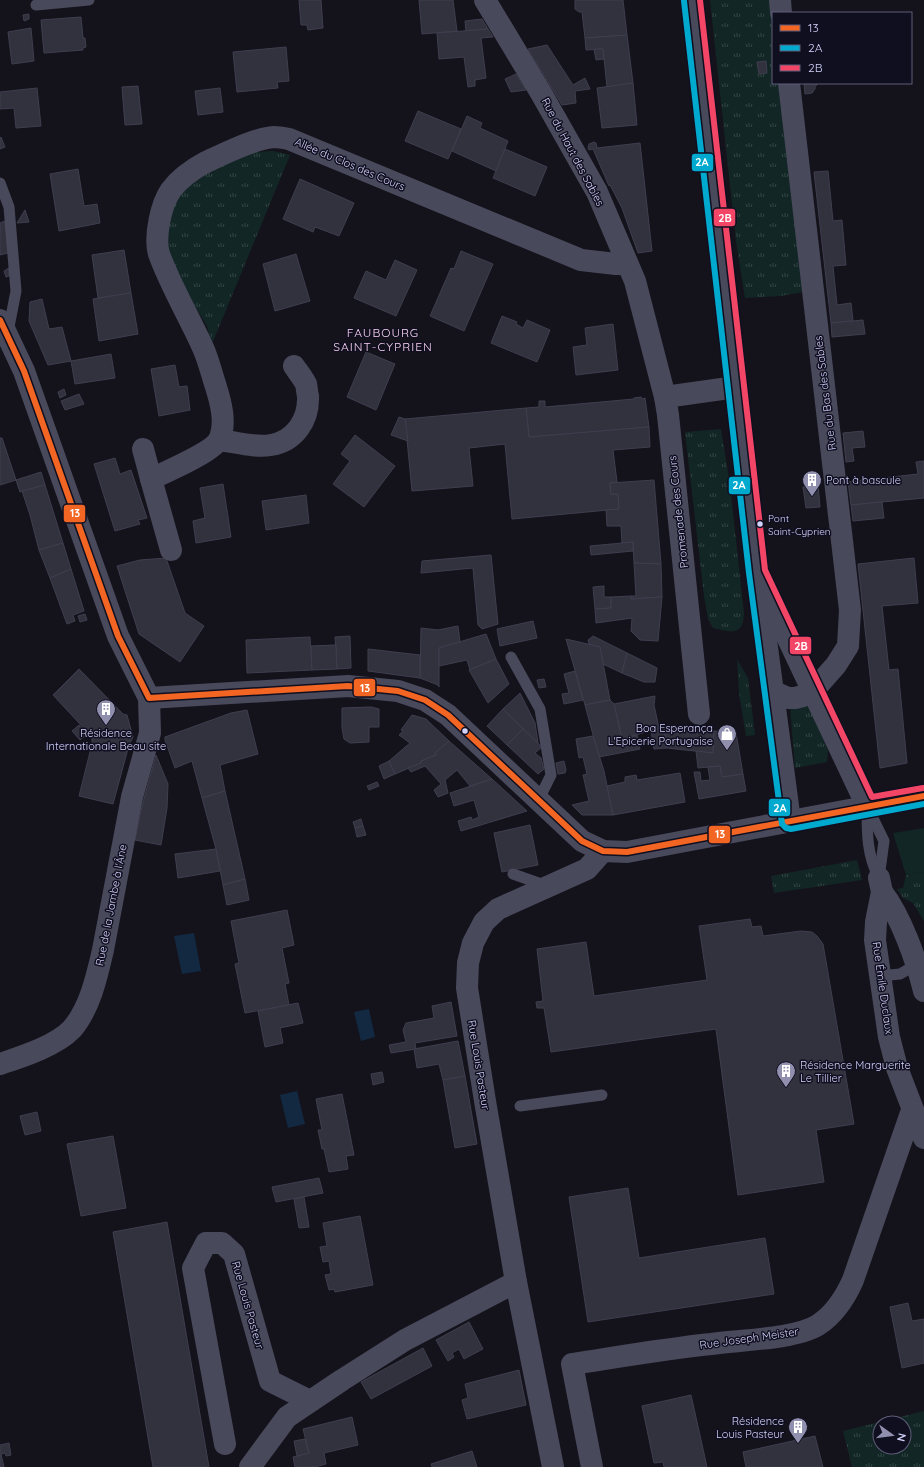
<svg xmlns="http://www.w3.org/2000/svg" width="924" height="1467" viewBox="0 0 924 1467" font-family="Quicksand,sans-serif">
<style>
.grass{fill:url(#grass-tufts);fill-rule:evenodd}
.park{fill:#122625}
.water{fill:#132941}
.building{fill:#32313e;stroke:#3f3e4f}
.lines{fill:none;stroke-linecap:round;stroke-linejoin:round}
.service{stroke:#49495c;stroke-width:11}
.minor{stroke:#49495c;stroke-width:22}
.tertiary{stroke:#49495c;stroke-width:22}
.bus-1-casing{stroke:#100f20;stroke-width:9}
.bus-2-casing{stroke:#100f20;stroke-width:9}
.bus-3-casing{stroke:#100f20;stroke-width:9}
.bus-1{stroke:#f26522;stroke-width:6}
.bus-2{stroke:#00a9ce;stroke-width:6}
.bus-3{stroke:#f34667;stroke-width:6}
.bus-dot{fill:#d3d2fb;stroke:#100f20;stroke-width:1.5}
.labels{text-anchor:middle;stroke-width:3;stroke-linejoin:round;paint-order:stroke}
.bus-label{font-size:10px;fill:#d3d2fb;stroke:#100f20;text-anchor:start}
.street-label{font-size:11px;fill:#d3d2fb;stroke:#100f20}
.poi-label{font-size:11px;fill:#d3d2fb;stroke:#100f20;text-anchor:start}
.neighbourhood-label{font-size:12px;letter-spacing:1px;fill:#fbd3f0;stroke:#100f20}
.line-badge{stroke:#100f20;stroke-width:1.5}
.badge-label{font-size:11px;text-anchor:middle;font-weight:bold;fill:#fff}
</style>
<defs>
<pattern id="grass-tufts" width="24" height="20" patternUnits="userSpaceOnUse"><rect width="24" height="20" fill="#122625"/><path d="M3 7l-1-3M5 7V3M7 7l1-3M15 17l-1-3M17 17v-4M19 17l1-3" fill="none" stroke="#344546"/></pattern>
</defs>
<rect width="100%" height="100%" fill="#14131c"/>
<g class="grass">
<path d="M710,0H771L773,19V83H780L803,292L781,296L745,298L736,241Z"/>
<path d="M273,151L290,155L212,344L207,326L190,298L163,244L175,200L188,186L223,164L255,152Z"/>
<path d="M721,429L730,485L744,614C743,637 730,632 713,628L708,619L704,596L685,432Z"/>
<path d="M737,659L748,678L755,735L746,736L739,693Z"/>
<path d="M808,703L828,750L827,762L795,768L790,707Z"/>
<path d="M857,860L862,880L774,893L771,876Z"/>
<path d="M924,872V921L913,903L903,898L897,889L903,888L906,875Z"/>
<path d="M924,1411V1467H852L843,1431ZM880,1423H904V1447H880Z"/>
</g>
<path class="park" d="M924,828V872L906,875L893,833Z"/>
<g class="water">
<path d="M194,933L201,971L182,974L174,936Z"/>
<path d="M369,1009L375,1037L361,1041L354,1012Z"/>
<path d="M297,1091L305,1124L288,1128L280,1095Z"/>
</g>
<g class="building">
<path d="M299,0H321L323,28L308,30L307,25H301Z"/>
<path d="M419,0H453L457,31L422,34Z"/>
<path d="M575,0H623L627,35L585,38L582,12H579L575,9Z"/>
<path d="M29,14V19L24,21L23,15Z"/>
<path d="M81,17L83,38H85L86,47L83,48V50L44,53L41,20Z"/>
<path d="M482,19L488,29L466,31L465,21Z"/>
<path d="M31,28L34,61L12,64L8,32Z"/>
<path d="M488,29L493,37L481,38L486,78L475,80V86L468,87L464,57L439,59L437,33Z"/>
<path d="M627,35L633,83L607,87L603,49L586,50L585,38Z"/>
<path d="M547,45L573,85L585,78L590,89L575,91L576,103L562,105L528,49Z"/>
<path d="M286,47L289,81L277,82L278,88L237,92L233,52Z"/>
<path d="M594,49H603L604,59L596,60Z"/>
<path d="M766,61L767,73L759,74L757,62Z"/>
<path d="M516,74L526,90L511,92L505,79Z"/>
<path d="M633,83L637,125L602,128L597,88Z"/>
<path d="M804,83H816L817,85L815,86V89L812,93L805,94Z"/>
<path d="M138,86L142,124L125,125L122,87Z"/>
<path d="M37,88L41,126L16,128L14,108L0,109V92Z"/>
<path d="M220,88L223,112L198,115L195,91Z"/>
<path d="M418,111L461,129L448,159L405,141Z"/>
<path d="M467,116L482,123L480,128L508,141L496,171L452,151Z"/>
<path d="M1,137L5,147L0,149V138Z"/>
<path d="M594,142L596,143L597,148L640,143L652,251L638,253L622,208L610,185L609,186L593,149L589,150L588,148L589,144Z"/>
<path d="M505,149L547,167L535,196L493,178Z"/>
<path d="M78,169L84,206L97,204L100,223L59,231L50,174Z"/>
<path d="M828,171L833,221L842,220L846,265L833,266L837,305L851,303L853,321L831,323L814,172Z"/>
<path d="M300,179L354,203L339,236L315,227L313,232L283,219Z"/>
<path d="M25,210L29,222L17,223Z"/>
<path d="M5,221L8,253L0,255V223Z"/>
<path d="M124,250L131,293L98,298L92,255Z"/>
<path d="M461,251L493,264L464,331L430,316L451,268L454,269Z"/>
<path d="M296,254L310,301L275,311L263,264Z"/>
<path d="M395,260L417,270L396,316L354,298L366,271L386,280Z"/>
<path d="M9,268V276L6,277L4,271Z"/>
<path d="M131,293L138,334L99,341L93,299Z"/>
<path d="M42,299L49,329L62,327L71,361L48,365L29,321L30,302Z"/>
<path d="M502,316L517,322L516,324L523,328L527,320L550,330L537,362L491,343Z"/>
<path d="M863,320L865,334L832,337L831,323Z"/>
<path d="M613,324L618,370L576,375L573,347L587,345L585,328Z"/>
<path d="M366,352L395,364L376,410L347,397Z"/>
<path d="M111,354L115,378L75,384L71,361Z"/>
<path d="M175,365L179,387L187,386L190,410L159,416L151,369Z"/>
<path d="M64,389L66,395L60,398L58,392Z"/>
<path d="M79,394L84,404L65,410L61,401Z"/>
<path d="M641,397L642,399L645,398L649,427L529,437L526,408L539,407V401H545V407L634,399V398Z"/>
<path d="M526,408L529,437L649,427L650,447L613,450L617,482L610,483L611,494H618L619,509L512,519L505,444L469,448L473,486L412,491L405,419Z"/>
<path d="M399,417L405,419L408,441L391,435Z"/>
<path d="M863,431L865,447L852,448L854,461L846,462L843,433Z"/>
<path d="M355,435L395,466L364,507L333,484L350,461L341,454Z"/>
<path d="M0,438H2L16,480L0,485Z"/>
<path d="M115,458L120,474L131,470L147,518L138,520L140,524L115,531L94,464Z"/>
<path d="M924,461V498L851,505L848,482L918,474L916,462Z"/>
<path d="M41,472L45,485L20,492L16,480Z"/>
<path d="M654,480L661,564L634,563L633,542L622,543L621,526H607L606,510L619,509L618,494H611L610,483Z"/>
<path d="M223,484L231,537L196,543L193,521L205,518L200,488Z"/>
<path d="M45,485L63,543L39,550L30,515L22,491Z"/>
<path d="M818,485L820,507L806,508L803,487Z"/>
<path d="M306,495L309,523L266,530L262,501Z"/>
<path d="M882,502L884,518L853,521L851,505Z"/>
<path d="M633,542V551L591,555L590,546Z"/>
<path d="M63,543L71,569L50,578L39,550Z"/>
<path d="M491,555L498,624L482,629L478,625L473,568L421,573L422,561Z"/>
<path d="M166,558L185,613L204,626L180,662L139,634L117,566L140,560Z"/>
<path d="M914,558L918,603L882,606L889,670L898,669L907,763L880,768L858,564Z"/>
<path d="M634,563L661,564L662,597L631,599V596H636Z"/>
<path d="M71,569L84,611L73,615L75,621L67,624L50,578Z"/>
<path d="M604,586V597H611V608L595,609L593,587Z"/>
<path d="M631,596V599L662,597L658,641L640,640L631,631L632,618L596,623L595,609L611,608V597Z"/>
<path d="M85,614L87,620L80,622L78,616Z"/>
<path d="M533,621L537,638L500,646L497,629Z"/>
<path d="M458,626L460,642L439,648V687L438,685L420,678L421,628L438,630Z"/>
<path d="M486,634L496,659L470,670L467,660L439,666V648Z"/>
<path d="M350,636L351,668L337,669L335,637Z"/>
<path d="M593,636L627,653L622,673L603,664L600,647L589,644L588,640Z"/>
<path d="M310,637L312,670L247,673L246,640Z"/>
<path d="M566,639L600,647L610,700L585,705Z"/>
<path d="M336,645L337,669L312,670L311,646Z"/>
<path d="M368,649L420,655V678L368,671Z"/>
<path d="M627,653L657,668L655,682H644L622,673Z"/>
<path d="M496,659L509,684L488,703L469,670Z"/>
<path d="M79,669L123,714L127,715L133,737L129,745L113,804L79,796L92,744V737L53,695Z"/>
<path d="M575,671L583,700L564,704L562,694L569,693L564,674Z"/>
<path d="M544,679L546,687L539,688L537,680Z"/>
<path d="M520,693L535,723L538,743L503,709Z"/>
<path d="M655,696L654,705L659,728L622,739L614,704Z"/>
<path d="M610,700L614,704L622,739L637,735L640,749L599,757L585,705Z"/>
<path d="M371,707L379,709V727H369V742L350,743L344,739L342,728V708Z"/>
<path d="M503,709L523,729L507,745L487,726Z"/>
<path d="M247,710L258,754L220,765L225,791L202,798L192,761L175,768L165,740V737L231,713Z"/>
<path d="M412,715L426,719L449,741L435,753L436,755L421,761V763L395,774L389,761L410,743L399,735L403,731L401,730Z"/>
<path d="M79,725L87,734L80,740L72,731Z"/>
<path d="M659,727H664L667,748L654,749L651,731L659,728Z"/>
<path d="M664,727L714,731L713,753L667,748Z"/>
<path d="M523,729L542,747L535,753L541,758L544,769L538,774L507,745Z"/>
<path d="M714,731L736,733L743,774L722,777L720,766L698,768L696,751L713,753Z"/>
<path d="M593,736L604,771L613,815H582L572,805L589,801L583,775L587,774L583,757L579,758L576,739Z"/>
<path d="M449,741L492,779L470,786L457,770L445,780L448,793L438,797L434,790L441,784L425,766L411,772L408,768L421,763V761L436,755L435,753Z"/>
<path d="M156,755L168,784L167,808L161,845L135,840L143,802Z"/>
<path d="M389,761L395,774L384,779L379,766Z"/>
<path d="M564,761L566,770L565,773L558,774L556,763Z"/>
<path d="M720,766L722,777L743,774L746,791L699,799L694,772H700L701,781L710,780L708,767Z"/>
<path d="M680,773L685,802L613,815L607,786L625,782V777L636,775L637,780Z"/>
<path d="M492,779L527,811L461,831L458,821L471,817L472,820L479,817L474,800L454,806L450,793Z"/>
<path d="M377,782L379,786L369,790L367,786Z"/>
<path d="M225,791L245,879L223,885L216,849L202,798Z"/>
<path d="M361,819L363,826L355,828L353,822Z"/>
<path d="M530,825L538,865L502,872L494,833Z"/>
<path d="M363,826L366,835L357,837L355,828Z"/>
<path d="M216,849L220,871L178,878L175,854Z"/>
<path d="M245,879L249,900L227,905L223,885Z"/>
<path d="M287,910L294,945L282,948L289,983L285,984L289,1005L245,1013L235,964L239,963L231,921Z"/>
<path d="M750,919L752,927L761,926L763,936L801,931L812,932L817,936L823,944L854,1124L816,1130L824,1182L738,1195L716,1029L551,1052L544,1008H537L536,1002L543,1001L537,949L586,942L594,996L707,980L699,926Z"/>
<path d="M451,1002L457,1036L415,1043L416,1049L391,1053L389,1045L406,1042L403,1030L406,1023L434,1018L432,1006Z"/>
<path d="M298,1003L303,1023L280,1028L283,1043L265,1047L258,1011Z"/>
<path d="M458,1041L465,1076L443,1080L439,1064L417,1068L414,1049Z"/>
<path d="M382,1072L384,1082L373,1085L371,1074Z"/>
<path d="M465,1076L477,1144L455,1148L443,1080Z"/>
<path d="M342,1094L354,1155L346,1156L348,1169L329,1172L324,1149H322L318,1130H322L316,1099Z"/>
<path d="M37,1112L41,1131L25,1135L20,1116Z"/>
<path d="M113,1136L126,1208L81,1216L67,1144Z"/>
<path d="M319,1178L323,1193L276,1202L272,1187Z"/>
<path d="M628,1188L639,1258L765,1238L774,1294L588,1322L569,1197Z"/>
<path d="M304,1197L309,1227L299,1228L294,1199Z"/>
<path d="M360,1216L373,1285L335,1292L334,1289L329,1290L325,1275L331,1274L329,1261L323,1262L320,1247L327,1246L323,1223Z"/>
<path d="M167,1222L209,1467H153L113,1232Z"/>
<path d="M908,1303L912,1321L924,1319V1363L902,1368L890,1307Z"/>
<path d="M469,1322L483,1349L464,1359L459,1349L452,1353L454,1357L448,1361L436,1340Z"/>
<path d="M423,1348L432,1366L371,1399L361,1382Z"/>
<path d="M519,1370L526,1405L467,1419L462,1400L468,1398L465,1384Z"/>
<path d="M691,1395L707,1467H664L663,1462L654,1463L642,1406Z"/>
<path d="M352,1417L358,1445L324,1453L326,1464L315,1467H295L293,1457L309,1453L303,1429Z"/>
<path d="M815,1436L823,1467H746L743,1452Z"/>
<path d="M305,1439L309,1453L297,1456L294,1441Z"/>
<path d="M9,1443L11,1455L6,1456L5,1453L1,1454L4,1467H0V1445Z"/>
<path d="M472,1451L477,1467H432L431,1464Z"/>
</g>
<g class="lines">
<g class="service">
<path d="M36,5L89,0"/>
<path d="M0,183L9,207L16,291L8,332"/>
<path d="M511,657L540,709L551,775L538,801"/>
<path d="M867,806L884,841L879,878"/>
<path d="M867,809C867,833 867,856 879,878"/>
<path d="M513,874L547,886"/>
<path d="M880,976L900,974L916,965"/>
<path d="M520,1106L602,1095"/>
</g>
<g class="minor">
<path d="M485,0L541,93L597,192L635,281L665,397L668,415L699,714"/>
<path d="M780,0L781,13"/>
<path d="M665,397L736,387"/>
<path d="M219,440C236,442 254,448 271,445C295,441 309,420 308,396C307,393 307,388 306,384C303,378 298,372 294,366"/>
<path d="M143,449L151,479"/>
<path d="M171,550L151,479C166,472 215,451 220,438C226,422 221,403 216,387C212,375 209,362 204,350C190,318 171,287 159,254C154,237 161,204 171,190C180,178 193,169 206,162C224,154 255,138 274,137C279,137 284,138 289,139L581,260L616,264H626"/>
<path d="M772,691L788,698H795L803,696L813,691L836,665L848,646L850,610L789,83"/>
<path d="M879,878L882,892L876,922L875,940L889,1037L897,1068L924,1138"/>
<path d="M882,892C901,916 917,962 924,991"/>
<path d="M0,1064C21,1057 56,1046 72,1029C90,1008 97,976 103,950L132,797L150,733L149,698"/>
<path d="M225,1444L193,1268L206,1243H222L234,1254L270,1381L310,1401"/>
<path d="M250,1467L287,1417L342,1380L405,1340L516,1282"/>
<path d="M553,1467L516,1282L485,1101L467,988L468,963L473,943L484,922L498,909L587,869L603,851"/>
<path d="M592,1467L572,1364C618,1357 664,1349 711,1344C739,1340 796,1339 818,1325C835,1314 845,1298 853,1280L912,1110"/>
</g>
<g class="tertiary">
<path d="M692,0L757,572L790,821"/>
<path d="M0,320L24,371L118,636L149,698L348,686L398,691L425,700L448,715L582,841L603,851L627,852L924,796"/>
<path d="M765,590L867,806"/>
</g>
<g class="bus-1-casing">
<path id="bus-1" d="M0,320L24,371L118,636L149,698L348,686L398,691L425,700L448,715L582,841L603,851L627,852L924,796"/>
</g>
<g class="bus-2-casing">
<path id="bus-2" d="M684,1L749,573L782,824L786,828L791,829L924,804"/>
</g>
<g class="bus-3-casing">
<path id="bus-3" d="M700,0L765,570L872,797L923,788"/>
</g>
<use href="#bus-1" class="bus-1"/>
<use href="#bus-2" class="bus-2"/>
<use href="#bus-3" class="bus-3"/>
</g>
<defs>
<g id="building-pin" transform="scale(1)"><path d="M0 17L-7.5 6A9.5 9.5 0 1 1 7.5 6Z" fill="#908fad" stroke="#100f20"/><path d="M-4-6H4V6H1V3H-1V6H-4ZM-2.5-4.3h1.7v1.8h-1.7ZM.8-4.3h1.7v1.8H.8ZM-2.5-1h1.7V.8h-1.7ZM.8-1h1.7V.8H.8Z" fill="#fff"/></g>
<g id="shop-pin" transform="scale(1)"><path d="M0 17L-7.5 6A9.5 9.5 0 1 1 7.5 6Z" fill="#908fad" stroke="#100f20"/><path d="M-5-2.5h2.3a2.7 3.5 0 0 1 5.4 0H5L5.5 6h-11ZM-1.5-2.5h3a1.5 2.3 0 0 0-3 0Z" fill="#fff"/></g>
</defs>
<g fill-rule="evenodd">
<use href="#building-pin" x="812" y="480"/>
<use href="#building-pin" x="106" y="709"/>
<use href="#shop-pin" x="727" y="734"/>
<use href="#building-pin" x="786" y="1071"/>
<use href="#building-pin" x="798" y="1427"/>
</g>
<g class="bus-dot">
<circle cx="760" cy="524" r="3.5"/>
<circle cx="465" cy="731" r="3.5"/>
</g>
<g class="labels">
<g class="bus-label">
<text x="768" y="522">Pont<tspan x="768" dy="13">Saint-Cyprien</tspan></text>
</g>
<g class="street-label">
<text transform="translate(573 152) rotate(62)" y="4">Rue du Haut des Sables</text>
<text transform="translate(350 164) rotate(23)" y="4">Allée du Clos des Cours</text>
<text transform="translate(825 393) rotate(-97)" y="4">Rue du Bas des Sables</text>
<text transform="translate(678 512) rotate(-96)" y="4">Promenade des Cours</text>
<text transform="translate(111 905) rotate(-79)" y="4">Rue de la Jambe à l'Âne</text>
<text transform="translate(883 988) rotate(82)" y="4">Rue Émile Duclaux</text>
<text transform="translate(479 1065) rotate(81)" y="4">Rue Louis Pasteur</text>
<text transform="translate(248 1305) rotate(74)" y="4">Rue Louis Pasteur</text>
<text transform="translate(749 1338) rotate(-8)" y="4">Rue Joseph Meister</text>
</g>
<g class="poi-label">
<text x="826" y="484">Pont à bascule</text>
<text x="713" y="732" text-anchor="end">Boa Esperança<tspan x="713" dy="13">L'Epicerie Portugaise</tspan></text>
<text x="106" y="737" text-anchor="middle">Résidence<tspan x="106" dy="13">Internationale Beau site</tspan></text>
<text x="800" y="1069">Résidence Marguerite<tspan x="800" dy="13">Le Tillier</tspan></text>
<text x="784" y="1425" text-anchor="end">Résidence<tspan x="784" dy="13">Louis Pasteur</tspan></text>
</g>
<g class="neighbourhood-label">
<text x="383" y="337">FAUBOURG<tspan x="383" dy="14">SAINT-CYPRIEN</tspan></text>
</g>
</g>
<g class="line-badge">
<rect x="691" y="153" width="23" height="19" rx="4" fill="#00a9ce"/>
<rect x="713" y="208" width="23" height="19" rx="4" fill="#f34667"/>
<rect x="728" y="476" width="23" height="19" rx="4" fill="#00a9ce"/>
<rect x="63" y="504" width="23" height="19" rx="4" fill="#f26522"/>
<rect x="789" y="636" width="23" height="19" rx="4" fill="#f34667"/>
<rect x="353" y="678" width="23" height="19" rx="4" fill="#f26522"/>
<rect x="768" y="798" width="23" height="19" rx="4" fill="#00a9ce"/>
<rect x="708" y="825" width="23" height="19" rx="4" fill="#f26522"/>
</g>
<g class="badge-label">
<text x="702" y="166">2A</text>
<text x="725" y="222">2B</text>
<text x="739" y="489">2A</text>
<text x="75" y="517">13</text>
<text x="801" y="650">2B</text>
<text x="365" y="692">13</text>
<text x="780" y="812">2A</text>
<text x="720" y="838">13</text>
</g>
<rect x="772" y="12" width="140" height="72" fill="#100f20" stroke="#5e5d78"/>
<rect x="780" y="25" width="20" height="6" fill="#f26522" stroke="#5e5d78"/>
<text x="808" y="32" font-size="12" fill="#d3d2fb">13</text>
<rect x="780" y="45" width="20" height="6" fill="#00a9ce" stroke="#5e5d78"/>
<text x="808" y="52" font-size="12" fill="#d3d2fb">2A</text>
<rect x="780" y="65" width="20" height="6" fill="#f34667" stroke="#5e5d78"/>
<text x="808" y="72" font-size="12" fill="#d3d2fb">2B</text>
<g transform="translate(892 1435) rotate(104)"><circle r="19" fill="#100f20" stroke="#5e5d78"/>
<path d="M0-3L7 15L0 10L-7 15Z" fill="#908fad"/>
<text y="-6" font-size="11" font-weight="bold" text-anchor="middle" fill="#d3d2fb">N</text>
</g>
</svg>
